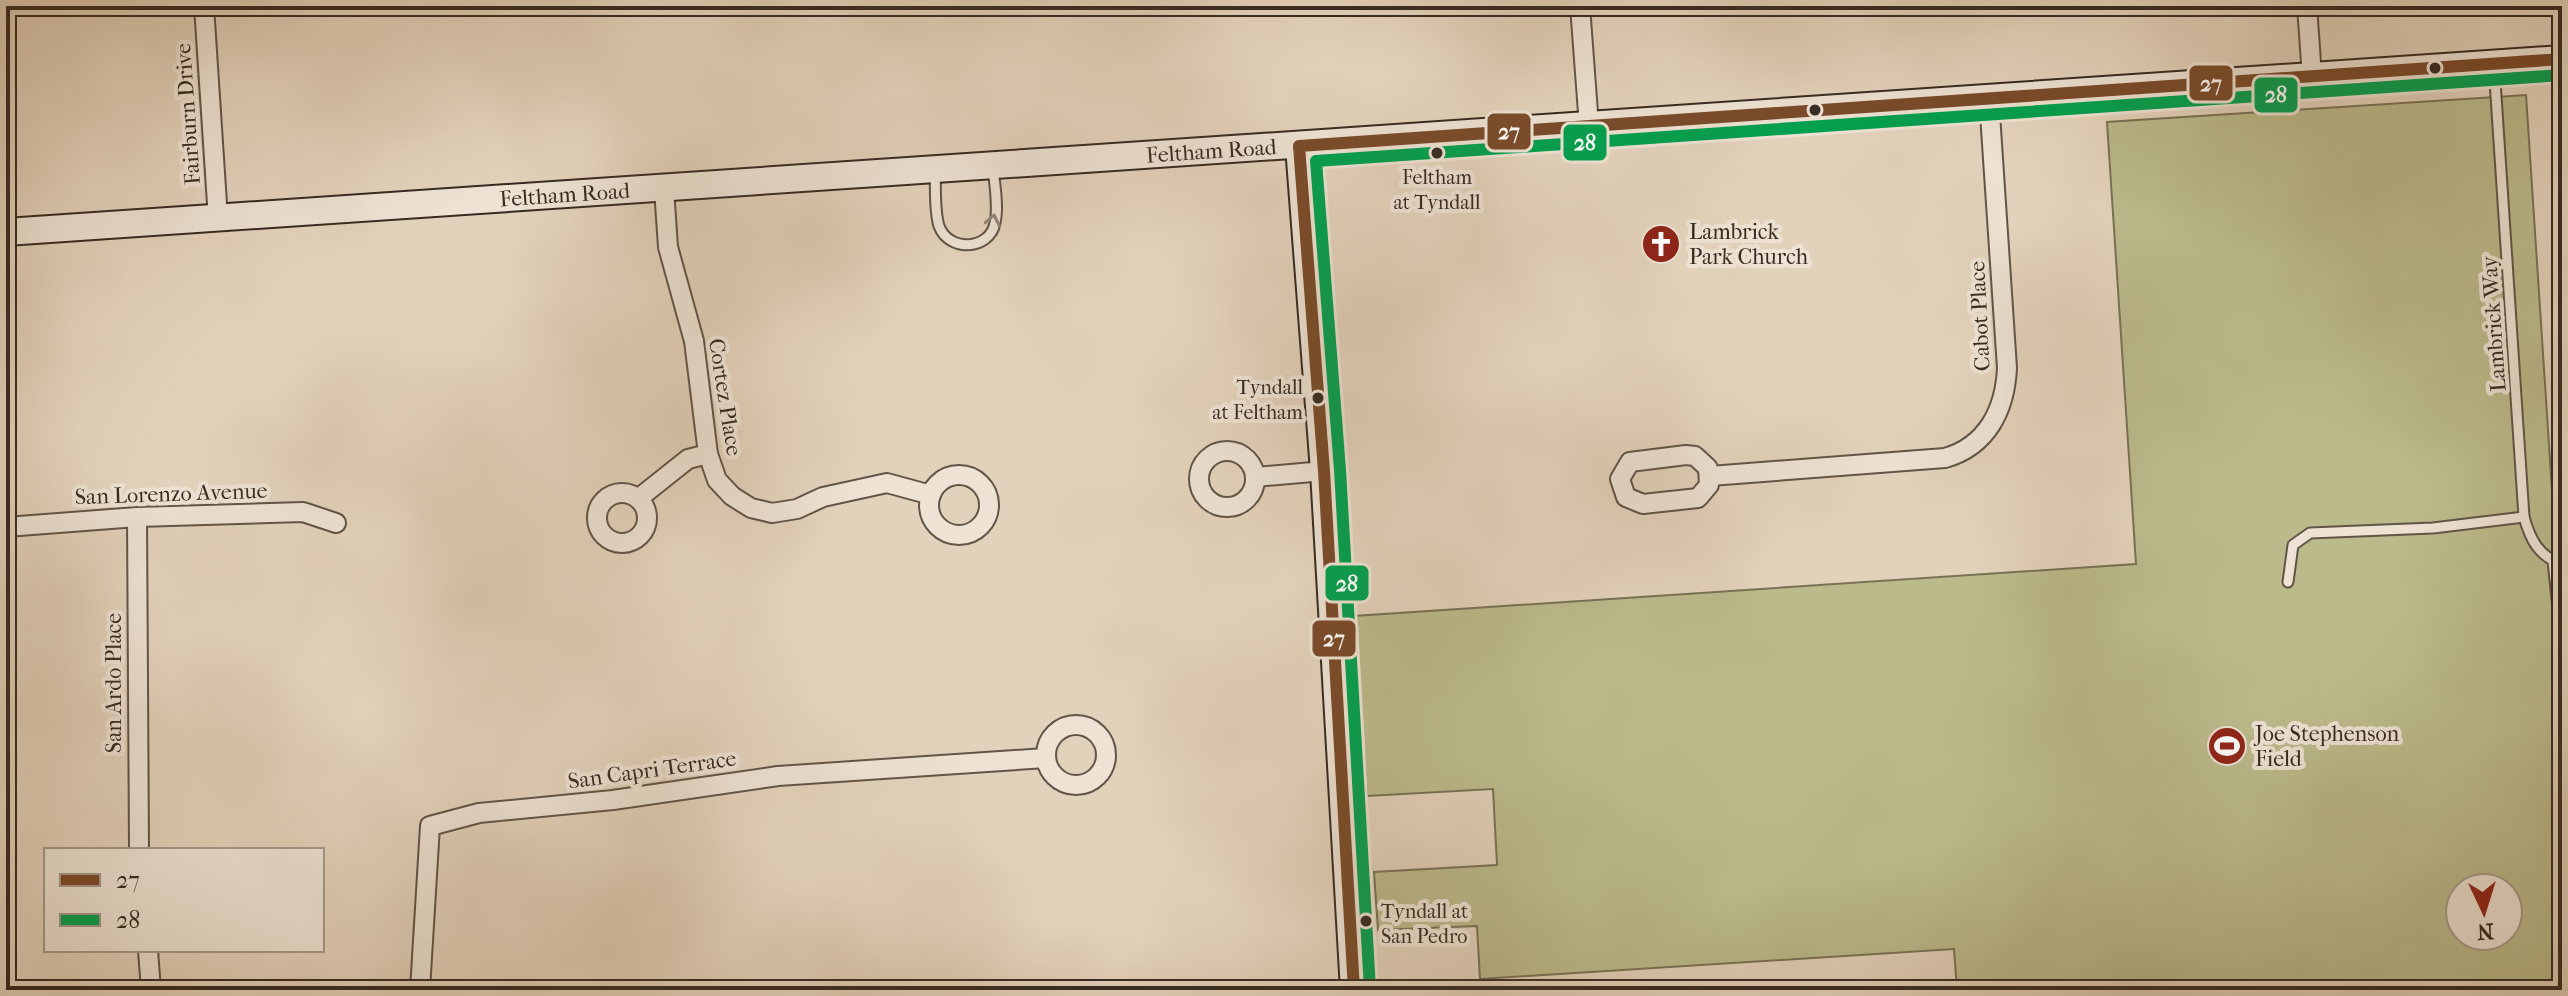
<svg xmlns="http://www.w3.org/2000/svg" width="2568" height="996" viewBox="0 0 2568 996" font-family="'IM FELL French Canon',serif">
<style>
.green{fill:#bbba8b;stroke:#787256;stroke-width:2;fill-rule:evenodd}
.lines{fill:none;stroke-linecap:round;stroke-linejoin:round}
.lane-casing{stroke:#615548;stroke-width:13}
.street-casing{stroke:#615548;stroke-width:22}
.secondary-casing{stroke:#362b22;stroke-width:30}
.lane{stroke:#ede2d3;stroke-width:9}
.street{stroke:#ede2d3;stroke-width:18}
.secondary{stroke:#ede2d3;stroke-width:26}
.bus-1-casing{stroke:#ede2d3;stroke-width:18}
.bus-2-casing{stroke:#ede2d3;stroke-width:18}
.bus-1{stroke:#7a4b2a;stroke-width:12}
.bus-2{stroke:#03a04f;stroke-width:12}
.oneway{stroke:#92867a}
.bus-dot{fill:#362b22;stroke:#ede2d3;stroke-width:3}
.labels{text-anchor:middle;stroke-width:8;stroke-linejoin:round;paint-order:stroke}
.bus-label{font-size:20px;fill:#362b22;stroke:#ede2d3}
.street-label{font-size:22px;fill:#362b22;stroke:#ede2d3}
.poi-label{font-size:22px;fill:#362b22;stroke:#ede2d3;text-anchor:start}
.line-badge{stroke:#ede2d3;stroke-width:3}
.badge-label{font-size:22px;text-anchor:middle;font-weight:bold;fill:#fff}
</style>
<rect width="100%" height="100%" fill="#e3d2bb"/>
<filter id="stains"><feTurbulence type="fractalNoise" baseFrequency=".0025" numOctaves="4"/><feColorMatrix values="0 0 0 0 .2 0 0 0 0 .09 0 0 0 0 .02 0 0 0 .5 -.17"/></filter>
<radialGradient id="worn" r=".72"><stop offset=".6" stop-color="#630" stop-opacity="0"/><stop offset="1" stop-color="#630" stop-opacity=".3"/></radialGradient>
<path class="green" d="M2526,95L2554,521L2562,534V990H1957L1954,949L1480,979L1477,926L1378,930L1374,872L1497,865L1493,789L1367,796L1354,616L2136,564L2107,122ZM2460,888H2508V936H2460Z"/>
<g class="lines">
<g class="lane-casing">
<g id="lane">
<path d="M2494,66L2524,517C2530,539 2539,557 2562,564"/>
<path d="M935,170C936,187 934,210 939,226C949,253 990,250 995,223C999,205 994,183 993,166"/>
<path d="M2553,561L2562,645"/>
<path d="M2288,582L2293,545L2310,533L2433,528L2524,517"/>
</g>
</g>
<g class="street-casing">
<g id="street">
<path d="M204,6L218,219"/>
<path d="M1580,6L1589,126"/>
<path d="M2307,6L2312,77"/>
<path d="M664,189L668,247L694,341L708,454L717,480L732,496L751,508L772,513L797,509L823,497L887,483L931,495"/>
<circle cx="1227" cy="479" r="28"/>
<path d="M1686,455L1695,456L1708,468L1709,485L1698,498L1643,504L1626,497L1620,479L1630,462Z"/>
<circle cx="959" cy="505" r="30"/>
<path d="M1710,476L1945,458C1987,446 2005,410 2007,368L1989,99"/>
<path d="M1255,477L1324,471"/>
<circle cx="622" cy="518" r="25"/>
<path d="M639,498L688,459L708,454"/>
<path d="M137,517L139,850"/>
<path d="M6,527L137,517L303,512L336,523"/>
<circle cx="1076" cy="755" r="30"/>
<path d="M148,950L151,990"/>
<path d="M420,990L430,826L479,813L613,800L778,776L1046,758"/>
</g>
</g>
<g class="secondary-casing">
<g id="secondary">
<path d="M1299,146L1324,471L1354,990"/>
<path id="s1" d="M6,232L2562,59"/>
</g>
</g>
<use href="#lane" class="lane"/>
<use href="#street" class="street"/>
<use href="#secondary" class="secondary"/>
<g class="bus-1-casing">
<path id="bus-1" d="M1354,990L1324,471L1299,146L2562,59"/>
</g>
<g class="bus-2-casing">
<path id="bus-2" d="M1370,989L1340,470L1316,161L2562,75"/>
</g>
<use href="#bus-1" class="bus-1"/>
<use href="#bus-2" class="bus-2"/>
</g>
<defs><path id="oneway-chevron" d="M-2-3.5L2.5 0L-2 3.5" fill="none" stroke-width="1.6" stroke-linecap="round" stroke-linejoin="round" transform="scale(2)"/></defs>
<use class="oneway" href="#oneway-chevron" transform="translate(993 220) rotate(-79)"/>
<defs>
<g id="church-disc" transform="scale(2)"><circle r="9.5" fill="#8f2418" stroke="#ede2d3"/><path d="M-1.2-6h2.4v3.5h3.3v2.4h-3.3V6h-2.4V-.1h-3.3v-2.4h3.3Z" fill="#fff"/></g>
<g id="stadium-disc" transform="scale(2)"><circle r="9.5" fill="#8f2418" stroke="#ede2d3"/><path d="M0-5a6.5 5 0 1 0 0 10a6.5 5 0 1 0 0-10ZM-3.5-1.8h7v3.6h-7Z" fill="#fff"/></g>
</defs>
<g fill-rule="evenodd">
<use href="#church-disc" x="1661" y="244"/>
<use href="#stadium-disc" x="2227" y="746"/>
</g>
<g class="bus-dot">
<circle cx="2435" cy="68" r="7"/>
<circle cx="1815" cy="110" r="7"/>
<circle cx="1437" cy="153" r="7"/>
<circle cx="1318" cy="398" r="7"/>
<circle cx="1366" cy="921" r="7"/>
</g>
<g class="labels">
<g class="bus-label">
<text x="1437" y="184">Feltham<tspan x="1437" dy="25">at Tyndall</tspan></text>
<text x="1303" y="394" text-anchor="end">Tyndall<tspan x="1303" dy="25">at Feltham</tspan></text>
<text x="1381" y="918" text-anchor="start">Tyndall at<tspan x="1381" dy="25">San Pedro</tspan></text>
</g>
<g class="street-label">
<text transform="translate(187 114) rotate(-94)" y="8">Fairburn Drive</text>
<text dy="8" stroke="none"><textPath href="#s1" startOffset="1208">Feltham Road</textPath></text>
<text dy="8" stroke="none"><textPath href="#s1" startOffset="560">Feltham Road</textPath></text>
<text transform="translate(1979 316) rotate(-93)" y="8">Cabot Place</text>
<text transform="translate(2493 324) rotate(-94)" y="8">Lambrick Way</text>
<text transform="translate(726 397) rotate(81)" y="8">Cortez Place</text>
<text transform="translate(171 493) rotate(-2)" y="8">San Lorenzo Avenue</text>
<text transform="translate(113 683) rotate(-90)" y="8">San Ardo Place</text>
<text transform="translate(652 769) rotate(-8)" y="8">San Capri Terrace</text>
</g>
<g class="poi-label">
<text x="1689" y="239">Lambrick<tspan x="1689" dy="25">Park Church</tspan></text>
<text x="2255" y="741">Joe Stephenson<tspan x="2255" dy="25">Field</tspan></text>
</g>
</g>
<g class="line-badge">
<rect x="2188" y="64" width="46" height="38" rx="8" fill="#7a4b2a"/>
<rect x="2253" y="76" width="46" height="38" rx="8" fill="#03a04f"/>
<rect x="1486" y="112" width="46" height="39" rx="8" fill="#7a4b2a"/>
<rect x="1562" y="123" width="46" height="39" rx="8" fill="#03a04f"/>
<rect x="1324" y="564" width="46" height="38" rx="8" fill="#03a04f"/>
<rect x="1311" y="619" width="46" height="39" rx="8" fill="#7a4b2a"/>
</g>
<g class="badge-label">
<text x="2211" y="91">27</text>
<text x="2276" y="102">28</text>
<text x="1509" y="139">27</text>
<text x="1585" y="150">28</text>
<text x="1347" y="591">28</text>
<text x="1334" y="646">27</text>
</g>
<rect width="2568" height="996" fill="none" stroke="#e3d2bb" stroke-width="32"/>
<rect x="8" y="8" width="2552" height="980" fill="none" stroke="#362b22" stroke-width="4"/>
<rect x="16" y="16" width="2536" height="964" fill="none" stroke="#362b22" stroke-width="2"/>
<rect x="44" y="848" width="280" height="104" fill="#ede2d3" stroke="#a4998c" stroke-width="2"/>
<rect x="60" y="874" width="40" height="12" fill="#7a4b2a" stroke="#a4998c" stroke-width="2"/>
<text x="116" y="888" font-size="24" fill="#362b22">27</text>
<rect x="60" y="914" width="40" height="12" fill="#03a04f" stroke="#a4998c" stroke-width="2"/>
<text x="116" y="928" font-size="24" fill="#362b22">28</text>
<g transform="translate(2484 912) rotate(176)"><circle r="38" fill="#ede2d3" stroke="#a4998c" stroke-width="2"/>
<path d="M0-6L14 30L0 20L-14 30Z" fill="#8f2418"/>
<text y="-12" font-size="22" font-weight="bold" text-anchor="middle" fill="#362b22">N</text>
</g>
<rect width="100%" height="100%" filter="url(#stains)"/>
<rect width="100%" height="100%" fill="url(#worn)"/>
</svg>
